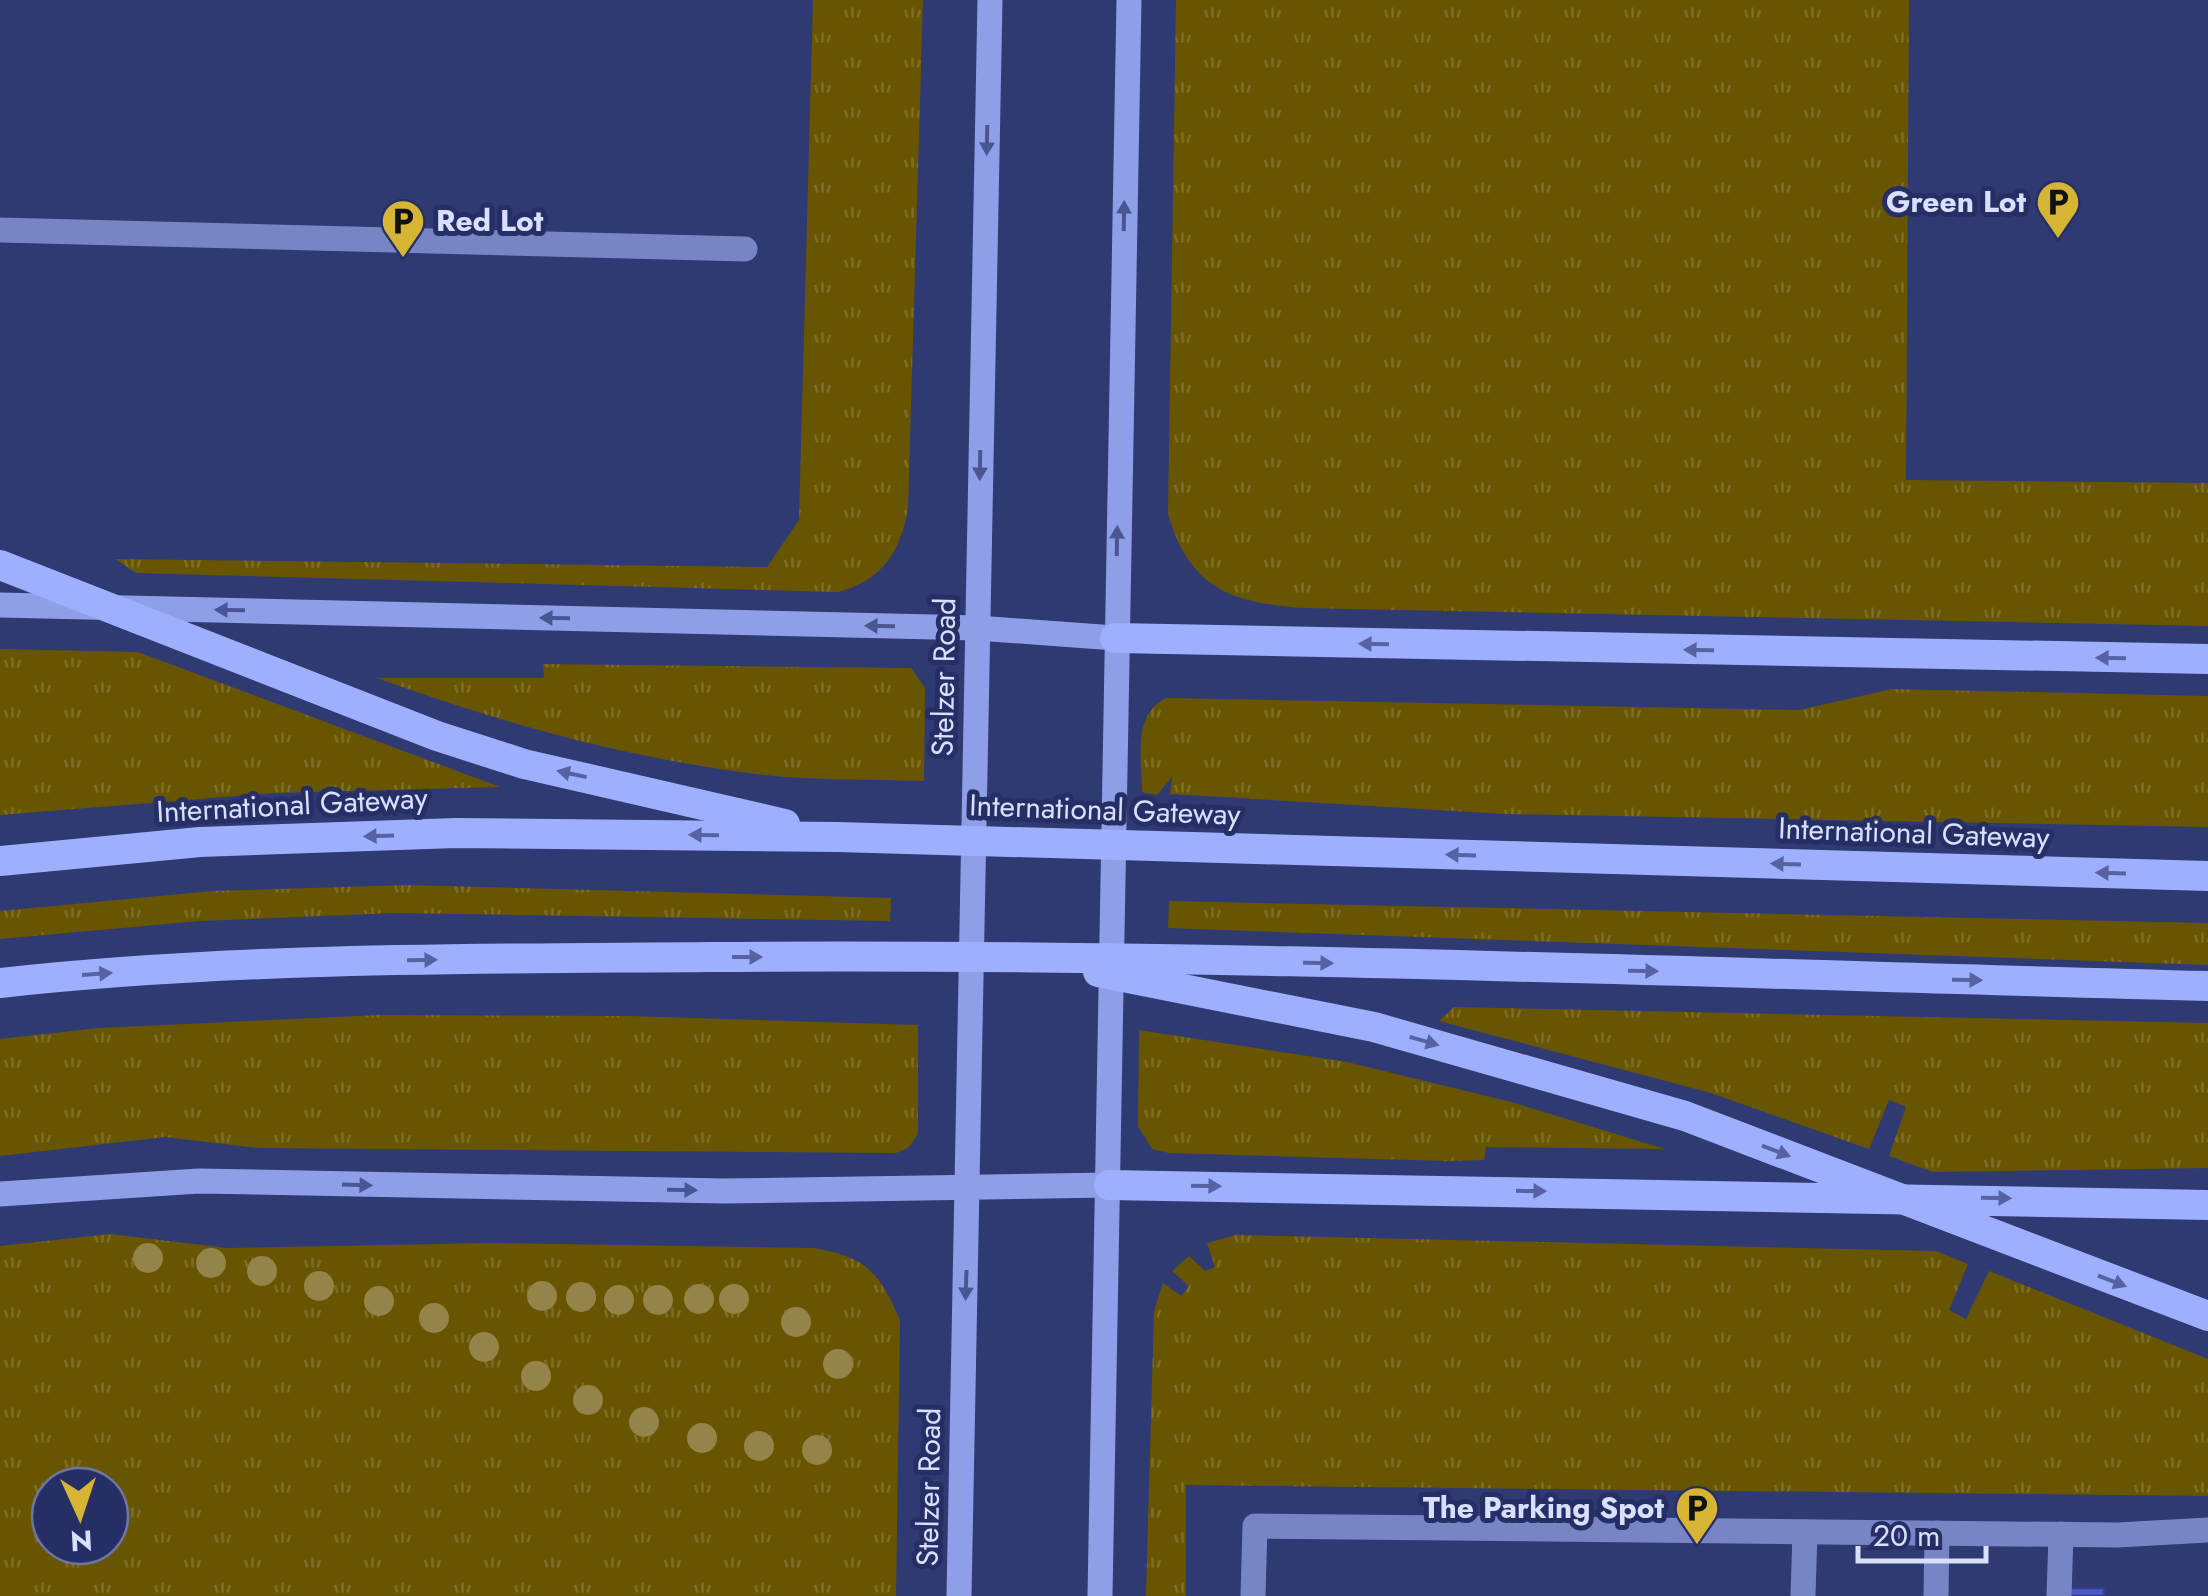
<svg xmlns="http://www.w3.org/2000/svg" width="2208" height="1596" viewBox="0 0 2208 1596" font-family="Jost,sans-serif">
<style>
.grass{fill:url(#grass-tufts);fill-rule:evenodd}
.building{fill:#4b59c5;stroke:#343e8a;stroke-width:2.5}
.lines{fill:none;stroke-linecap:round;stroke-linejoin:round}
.minor{stroke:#7785c5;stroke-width:25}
.major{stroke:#8e9fe7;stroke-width:25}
.highway{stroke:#9eb0fd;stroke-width:30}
.tree{fill:#94844a}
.oneway{fill:#4a5693}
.oneway2{fill:#5662a2}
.labels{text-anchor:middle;stroke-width:10;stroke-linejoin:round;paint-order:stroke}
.poi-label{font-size:30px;font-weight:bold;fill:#d9e0fd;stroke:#262e66;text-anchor:end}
.street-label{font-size:30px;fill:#d9e0fd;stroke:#262e66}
</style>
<defs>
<pattern id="grass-tufts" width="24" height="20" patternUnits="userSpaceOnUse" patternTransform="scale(2.5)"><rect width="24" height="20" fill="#685502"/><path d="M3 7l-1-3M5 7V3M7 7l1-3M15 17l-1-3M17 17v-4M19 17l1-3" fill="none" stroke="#7d6d28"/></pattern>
</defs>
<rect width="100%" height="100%" fill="#2f3972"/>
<g class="grass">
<path d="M813,0H923L908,507C902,550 882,581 838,592L136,573L115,559L767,567L799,520Z"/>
<path d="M1176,0H1909L1906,480L2208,483V626L1304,608C1232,603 1190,589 1168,514Z"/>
<path d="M0,649L138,652L500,787L274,793L0,815Z"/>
<path d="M543,664L911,668L925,688L924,781C866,779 805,781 748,773C620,756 498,722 377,678H544Z"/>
<path d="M1892,689L2208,696V827L1505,814L1170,794L1172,777L1157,795L1142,792C1142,759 1132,715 1166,698L1799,710Z"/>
<path d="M408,885L891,898L890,921L394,913L200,921L0,939V911L212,891Z"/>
<path d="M1169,901L2208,923V965L1168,928Z"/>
<path d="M1454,1007L2208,1023V1168L1933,1172L1889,1156L1906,1107L1889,1100L1869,1149L1711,1093L1439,1021Z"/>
<path d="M380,1015L628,1016L918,1025V1134L908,1148L896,1153L259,1148L165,1137L0,1156V1039L99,1028Z"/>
<path d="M1139,1030L1347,1062L1511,1102L1665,1149L1486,1147L1484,1160L1448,1161L1169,1153L1152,1149L1138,1126Z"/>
<path d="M110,1234L227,1248L491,1243L814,1248C868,1258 878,1271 900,1320L896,1596H0V1246ZM50,1486H110V1546H50Z"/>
<path d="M1236,1235L1936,1251L1968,1264L1949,1310L1966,1319L1989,1271L2208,1359V1496L1186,1485V1596H1146L1154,1311L1163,1283L1181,1296L1189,1286L1172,1271L1189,1256L1205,1271L1215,1267L1207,1243Z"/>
</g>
<path class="building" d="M2068,1588H2104V1596H2067Z"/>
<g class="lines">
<g class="minor">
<path d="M0,230L745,249"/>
<path d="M1253,1596L1255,1526L2117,1535L2208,1530"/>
<path d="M1803,1596L1805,1532"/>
<path d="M1936,1596L1937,1533"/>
<path d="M2059,1596L2061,1534"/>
</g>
<g class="major">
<path d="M0,605L977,628L1115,638"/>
<path d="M0,1194L199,1181L725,1191L1109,1185"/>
<path d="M959,1596L990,0"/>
<path d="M1100,1596L1129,0"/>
</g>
<g class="highway">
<path d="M0,565L437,736L524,764L785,824"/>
<path d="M1115,638L2208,659"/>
<path d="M0,861L200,842L456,833L837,837L2208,876"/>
<path d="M1098,972L1374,1027L1685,1116L2208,1316"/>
<path d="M0,983C236,957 473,959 710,957C1209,953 1709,973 2208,986"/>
<path d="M1109,1185L2208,1205"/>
</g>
</g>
<g class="tree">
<circle cx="148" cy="1258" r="15"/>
<circle cx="211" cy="1263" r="15"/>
<circle cx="262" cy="1271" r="15"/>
<circle cx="319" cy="1286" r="15"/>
<circle cx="542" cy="1296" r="15"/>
<circle cx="581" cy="1297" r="15"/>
<circle cx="699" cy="1299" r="15"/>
<circle cx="734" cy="1299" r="15"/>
<circle cx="619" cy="1300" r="15"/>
<circle cx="658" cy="1300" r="15"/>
<circle cx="379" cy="1301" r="15"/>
<circle cx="434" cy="1318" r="15"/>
<circle cx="796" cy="1322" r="15"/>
<circle cx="484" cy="1347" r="15"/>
<circle cx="838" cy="1364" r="15"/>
<circle cx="536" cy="1376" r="15"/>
<circle cx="588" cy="1400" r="15"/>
<circle cx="644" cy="1422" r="15"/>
<circle cx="702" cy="1438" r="15"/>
<circle cx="759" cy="1446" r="15"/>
<circle cx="817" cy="1450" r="15"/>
</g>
<defs><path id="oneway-solid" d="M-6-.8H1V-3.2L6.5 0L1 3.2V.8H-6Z" transform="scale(2.5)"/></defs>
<g class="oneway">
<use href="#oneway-solid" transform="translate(987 140) rotate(91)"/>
<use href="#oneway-solid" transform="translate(1124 216) rotate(-89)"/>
<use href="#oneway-solid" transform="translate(980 465) rotate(91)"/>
<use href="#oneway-solid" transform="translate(1117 541) rotate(-89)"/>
<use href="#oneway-solid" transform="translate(230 610) rotate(-179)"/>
<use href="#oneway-solid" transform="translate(555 618) rotate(-179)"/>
<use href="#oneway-solid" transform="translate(880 626) rotate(-179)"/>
<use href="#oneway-solid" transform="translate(357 1185) rotate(2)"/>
<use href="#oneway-solid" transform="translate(682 1190) rotate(1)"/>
<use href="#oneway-solid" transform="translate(966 1285) rotate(92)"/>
</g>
<g class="oneway2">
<use href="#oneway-solid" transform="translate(1374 644) rotate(-179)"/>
<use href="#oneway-solid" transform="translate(1699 650) rotate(-179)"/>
<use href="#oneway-solid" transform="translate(2111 658) rotate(-179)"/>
<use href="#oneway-solid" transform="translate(572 774) rotate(-168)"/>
<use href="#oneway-solid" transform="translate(704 835) rotate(-179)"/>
<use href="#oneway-solid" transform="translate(379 836) rotate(178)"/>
<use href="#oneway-solid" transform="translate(1461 855) rotate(-178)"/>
<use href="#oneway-solid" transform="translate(1786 864) rotate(-178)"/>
<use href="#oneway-solid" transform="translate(2111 873) rotate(-178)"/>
<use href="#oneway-solid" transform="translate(747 957)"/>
<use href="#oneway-solid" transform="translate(422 960) rotate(-1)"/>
<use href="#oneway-solid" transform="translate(1318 963) rotate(1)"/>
<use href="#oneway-solid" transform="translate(1643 971) rotate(1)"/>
<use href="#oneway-solid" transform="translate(97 974) rotate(-4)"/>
<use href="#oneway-solid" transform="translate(1967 980) rotate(1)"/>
<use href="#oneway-solid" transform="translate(1424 1041) rotate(16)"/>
<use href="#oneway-solid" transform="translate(1776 1151) rotate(21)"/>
<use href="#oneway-solid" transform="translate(1206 1186) rotate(1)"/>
<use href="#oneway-solid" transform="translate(1531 1191) rotate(1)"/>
<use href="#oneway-solid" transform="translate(1996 1198) rotate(1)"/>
<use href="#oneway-solid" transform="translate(2112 1281) rotate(21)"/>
</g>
<defs>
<g id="parking-pin" transform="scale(2.25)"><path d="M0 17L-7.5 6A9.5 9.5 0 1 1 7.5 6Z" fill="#d6b534" stroke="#262e66"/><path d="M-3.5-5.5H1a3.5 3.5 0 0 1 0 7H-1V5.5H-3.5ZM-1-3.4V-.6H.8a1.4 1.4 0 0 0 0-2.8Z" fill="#111"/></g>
</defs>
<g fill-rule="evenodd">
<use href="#parking-pin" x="2058" y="202"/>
<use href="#parking-pin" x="403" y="221"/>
<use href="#parking-pin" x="1697" y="1508"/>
</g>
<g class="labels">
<g class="poi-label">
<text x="2026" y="212">Green Lot</text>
<text x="436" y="231" text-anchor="start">Red Lot</text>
<text x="1664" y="1518">The Parking Spot</text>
</g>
<g class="street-label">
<text transform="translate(944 677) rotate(-89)" y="10">Stelzer Road</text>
<text transform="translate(292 805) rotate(-3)" y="10">International Gateway</text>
<text transform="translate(1105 810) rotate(2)" y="10">International Gateway</text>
<text transform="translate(1914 833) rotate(2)" y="10">International Gateway</text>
<text transform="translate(929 1487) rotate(-89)" y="10">Stelzer Road</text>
</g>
</g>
<g transform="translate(80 1516) rotate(177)"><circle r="48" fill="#262e66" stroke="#6e75a2" stroke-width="2.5"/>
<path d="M0-8L18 38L0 25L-18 38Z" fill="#d6b534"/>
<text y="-15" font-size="28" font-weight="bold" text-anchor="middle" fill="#d9e0fd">N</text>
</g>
<path d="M1858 1546v15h128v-15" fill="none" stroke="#d9e0fd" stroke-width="5"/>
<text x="1873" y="1546" font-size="30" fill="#d9e0fd" stroke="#262e66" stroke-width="8" paint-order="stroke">20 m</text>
</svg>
